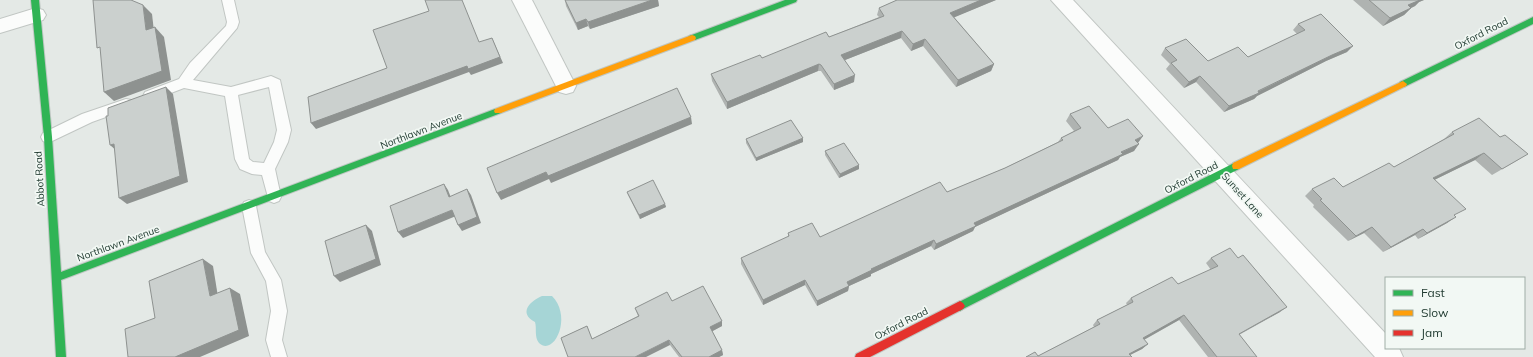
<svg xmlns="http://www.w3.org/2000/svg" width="1533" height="357" viewBox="0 0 1533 357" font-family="Mulish,sans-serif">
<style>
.water{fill:#a6d5d6}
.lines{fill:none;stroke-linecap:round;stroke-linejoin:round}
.lane-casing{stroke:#c1c6c3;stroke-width:2}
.street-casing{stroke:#c1c6c3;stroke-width:2}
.fast-casing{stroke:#bfc7c3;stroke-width:2}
.slow-casing{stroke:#bfc7c3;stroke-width:2}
.jam-casing{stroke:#bfc7c3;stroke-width:2}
.lane{fill:#fbfcfb;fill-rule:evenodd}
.street{fill:#fbfcfb;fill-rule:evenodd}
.fast{fill:#30b455;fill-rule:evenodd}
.slow{fill:#ff9f0a;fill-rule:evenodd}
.jam{fill:#e5322d;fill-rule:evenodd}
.wall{fill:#afb3b1}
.shaded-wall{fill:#8e9290}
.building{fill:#cbd0ce;stroke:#8e9290}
.labels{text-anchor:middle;stroke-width:3.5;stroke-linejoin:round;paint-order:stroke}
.street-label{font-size:10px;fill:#223c32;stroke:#f2f8f4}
</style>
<rect width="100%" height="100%" fill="#e4e9e6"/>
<path class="water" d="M542,296H552C573,317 554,357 539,343C534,337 537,328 535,322C518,313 530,301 542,296Z"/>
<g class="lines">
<g class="lane-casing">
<g id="lane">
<path d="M222,0H234L239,22L237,28L193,80L231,87L271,76L280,80L291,130L288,142L275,169L281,197L279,201L274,203L269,201L262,175L252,174L240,169L235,159L225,96L184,88L150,101L145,100L143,96L145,92L179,79L190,63L226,26L227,22ZM269,87L277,130L274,142L264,163L253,162L249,159L238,95Z"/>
<path d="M126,99L131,100L133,104L131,108L92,122L48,143L43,141L41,137L43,133L82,114Z"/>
<path d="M249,200L254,202L256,206L265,252L281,280L287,311L282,340L287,357H271L266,340L271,311L266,281L251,253L242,206L244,202Z"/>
</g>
</g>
<g class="street-casing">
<g id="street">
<path d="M512,0H532L576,86L573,92L566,94L559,92Z"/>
<path d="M1051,0H1073L1386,334V348H1399L1403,357H1375Z"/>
<path d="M36,8L43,10L46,15L43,20L0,33V19Z"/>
</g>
</g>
<g class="fast-casing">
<g id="fast">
<path d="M31,0H39L52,137L61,272L495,109H501L502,111L501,113L61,280L66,357H56L44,137Z"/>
<path d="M785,0H797L796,2L695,40H689L688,38L689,36Z"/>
<path d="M1533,17V24L1406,86L1403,87L1399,84L1400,82Z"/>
<path d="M1236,162L1239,163L1240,166L1239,169L963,309L960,311L957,309L955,306L957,303Z"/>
</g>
</g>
<g class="slow-casing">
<g id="slow">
<path d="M692,35L695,36L696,38L695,40L501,113H495L494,111L495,109Z"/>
<path d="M1403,81L1407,84L1406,86L1239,169H1233L1232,166L1233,163Z"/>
</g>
</g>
<g class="jam-casing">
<path id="jam" d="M960,301L963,303L965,306L963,309L870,357H855L856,354Z"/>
</g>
<use href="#lane" class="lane"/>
<use href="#street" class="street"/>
<use href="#fast" class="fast"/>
<use href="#slow" class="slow"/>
<use href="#jam" class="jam"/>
</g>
<g class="wall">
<path d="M565,0H658L659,6L590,29L588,26L578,30L566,6Z"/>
<path d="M897,0H996L954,17L994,64L991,71L956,87L923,46L911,51L901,38L845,60L854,82L834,90L821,71H818L727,109L712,81L711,74L762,58L829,37L879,17L877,15L879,8Z"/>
<path d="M1353,0H1424L1419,2L1415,6L1411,8L1404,15L1383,26Z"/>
<path d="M1298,24L1347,52L1326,61L1257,96L1254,99L1224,112L1196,82L1184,88L1166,69L1170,64L1161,55L1165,48L1208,61L1248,57L1297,34L1293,30Z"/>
<path d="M1070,114L1108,128L1138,143L1134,151L1120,157L1118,160L975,227L973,231L934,250L931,246L871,274V276L849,286L848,291L817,306L805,285L763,305L741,264V258L788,237V233L820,237L947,192L1005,168L1058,142L1061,138L1074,131L1066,121Z"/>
<path d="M1452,132L1518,160L1492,175L1475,160L1434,180L1455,216L1447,223L1418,239L1415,235L1383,252L1364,233L1348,241L1313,207L1314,205L1305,196L1312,189L1343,187L1394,167L1444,139Z"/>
<path d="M746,139L803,142L756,161L746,143Z"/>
<path d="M825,151L859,165V169L839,178L825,155Z"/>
<path d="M627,192L665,204L666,207L640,219L628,195Z"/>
<path d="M1211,258L1280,312L1239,335L1257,357H1208L1179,320L1144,340L1148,344L1142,349L1130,355L1038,356L1094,327L1093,325L1097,320L1127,305L1126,303L1131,298L1178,284L1211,270L1206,263Z"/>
<path d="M672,301L722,326L712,331L722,350L723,355L719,357H679L670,345L561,338L587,326L592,339L638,316L635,308Z"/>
</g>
<g class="shaded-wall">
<path d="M652,0H658L659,6L590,29L588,22Z"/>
<path d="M981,0H996L948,20L950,13Z"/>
<path d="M1418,0H1424L1419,2L1415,6L1411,8L1404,15L1383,26L1390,18L1408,5Z"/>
<path d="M143,5L152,14L155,40L146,30Z"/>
<path d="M586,19L588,26L578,30L576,23Z"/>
<path d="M155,27L164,37L171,80L114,101L104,92Z"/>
<path d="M902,31L901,38L840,62L841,55Z"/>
<path d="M492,38L503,63L471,75L469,72L316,129L311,123Z"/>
<path d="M925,39L923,46L911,51L913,44Z"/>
<path d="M1353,46L1347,52L1326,61L1257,96L1254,99L1224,112L1229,106L1332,55Z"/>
<path d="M819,64L818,71L727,109V102Z"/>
<path d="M994,64L991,71L956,87L958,80Z"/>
<path d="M855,75L854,82L834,90V84Z"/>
<path d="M1200,76L1196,82L1184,88L1189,82Z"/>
<path d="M166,87L173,94L188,182L127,204L119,198Z"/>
<path d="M691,117L692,124L551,183L549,179L501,200L497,193L546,172Z"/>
<path d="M1143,136L1138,143L1130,147L1135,140Z"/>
<path d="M803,138V142L756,161V158Z"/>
<path d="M114,144L118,152L110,145Z"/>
<path d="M1139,144L1134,151L1120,157L1118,160L975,227L973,231L934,250L936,244L974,223Z"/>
<path d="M1484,153L1475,160L1424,185L1433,178Z"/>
<path d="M859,165V169L839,178L840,174Z"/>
<path d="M444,184L448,190L453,203L449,197Z"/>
<path d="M467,189L471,195L481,223L462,231L458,225Z"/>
<path d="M665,204L666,207L640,219L639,215Z"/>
<path d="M452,210L456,216L403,238L398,232Z"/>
<path d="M1456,217L1447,223L1418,239L1427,233Z"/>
<path d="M366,225L372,231L381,265L340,282L334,276Z"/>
<path d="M1372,227L1364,233L1348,241L1356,236Z"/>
<path d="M1423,229L1415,235L1383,252L1391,247Z"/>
<path d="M934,240L931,246L871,274V276L849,286L848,291L817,306V301L847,282L871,269Z"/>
<path d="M203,259L213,266L219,303L210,296Z"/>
<path d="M805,280V285L763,305V300Z"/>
<path d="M230,288L240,294L249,336L200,357H175Z"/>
<path d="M1287,307L1280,312L1232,338L1239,334Z"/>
<path d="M1184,315L1179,320L1138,343L1143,338Z"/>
<path d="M722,321V326L711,332L710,327Z"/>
<path d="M669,340L670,345L646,357H635Z"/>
<path d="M1148,344L1142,349L1126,357L1129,354Z"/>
<path d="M722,350L723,355L719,357H709Z"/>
</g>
<g class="building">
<path d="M93,0H131L143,5L146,30L155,27L162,71L104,92L100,47L97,48Z"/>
<path d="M425,0H462L479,42L492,38L500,57L468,69L467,66L311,123L308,97L387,68L373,30L429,11Z"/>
<path d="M565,0H652L588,22L586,19L576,23Z"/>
<path d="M897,0H981L950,13L994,64L958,80L925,39L913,44L902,31L841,55L855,75L834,84L821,65L819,64L727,102L711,74L760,55L762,58L826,32L829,37L884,16L879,8Z"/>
<path d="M1369,0H1420L1408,5L1411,8L1390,18Z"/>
<path d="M1321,14L1353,46L1332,55L1258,91L1259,93L1229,106L1200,76L1189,82L1171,63L1177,60L1165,48L1186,39L1208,61L1238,47L1248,57L1305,30L1298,24Z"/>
<path d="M166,87L180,176L119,198L114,144L110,145L106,116H108V108Z"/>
<path d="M677,88L691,117L548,176L546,172L497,193L487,168Z"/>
<path d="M1089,106L1108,128L1128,119L1143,136L1135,140L1139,144L1121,152L1123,154L974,223L976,226L936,244L934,240L871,269L872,270L847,282L849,286L817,301L805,280L763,300L741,258L789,236L788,233L812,223L820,237L940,182L947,192L1005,168L1063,140L1061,138L1081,128L1070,114Z"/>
<path d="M1479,118L1500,137L1505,135L1528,154L1502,169L1484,153L1433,178L1466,209L1454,215L1456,217L1427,233L1423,229L1391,247L1372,227L1356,236L1320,200L1322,199L1312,189L1334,178L1343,187L1389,163L1394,167L1454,134L1452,132Z"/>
<path d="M791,120L803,138L756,158L746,139Z"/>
<path d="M844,143L859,165L840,174L825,151Z"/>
<path d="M653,180L665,204L639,215L627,192Z"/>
<path d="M444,184L449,197L467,189L477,217L458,225L452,210L398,232L390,206Z"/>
<path d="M366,225L376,259L334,276L325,241Z"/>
<path d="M1230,248L1238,258L1243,255L1287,307L1239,334L1257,357H1217L1184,315L1143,338L1148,344L1129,354L1132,357H1026L1035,352L1038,356L1100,324L1097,320L1133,302L1131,298L1172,277L1178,284L1218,266L1211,258Z"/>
<path d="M203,259L210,296L230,288L239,330L175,357H128L125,329L155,318L149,281Z"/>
<path d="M703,286L722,321L710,327L722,350L709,357H682L669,340L635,357H568L561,338L587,326L592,339L639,316L635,308L667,292L672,301Z"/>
</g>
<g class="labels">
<g class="street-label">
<text transform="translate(1481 33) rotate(-27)" y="4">Oxford Road</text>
<text transform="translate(421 130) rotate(-21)" y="4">Northlawn Avenue</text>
<text transform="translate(1191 177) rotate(-27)" y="4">Oxford Road</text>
<text transform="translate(39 179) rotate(-93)" y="4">Abbot Road</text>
<text transform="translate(1243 195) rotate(48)" y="4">Sunset Lane</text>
<text transform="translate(118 243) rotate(-20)" y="4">Northlawn Avenue</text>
<text transform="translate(901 323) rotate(-27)" y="4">Oxford Road</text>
</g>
</g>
<rect x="1385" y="277" width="140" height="72" fill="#f2f8f4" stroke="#9fada6"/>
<rect x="1393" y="290" width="20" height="6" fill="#30b455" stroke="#9fada6"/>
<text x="1421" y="297" font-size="12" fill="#223c32">Fast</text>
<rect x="1393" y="310" width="20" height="6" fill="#ff9f0a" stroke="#9fada6"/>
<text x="1421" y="317" font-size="12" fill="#223c32">Slow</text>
<rect x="1393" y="330" width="20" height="6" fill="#e5322d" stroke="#9fada6"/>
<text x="1421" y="337" font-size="12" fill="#223c32">Jam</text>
</svg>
